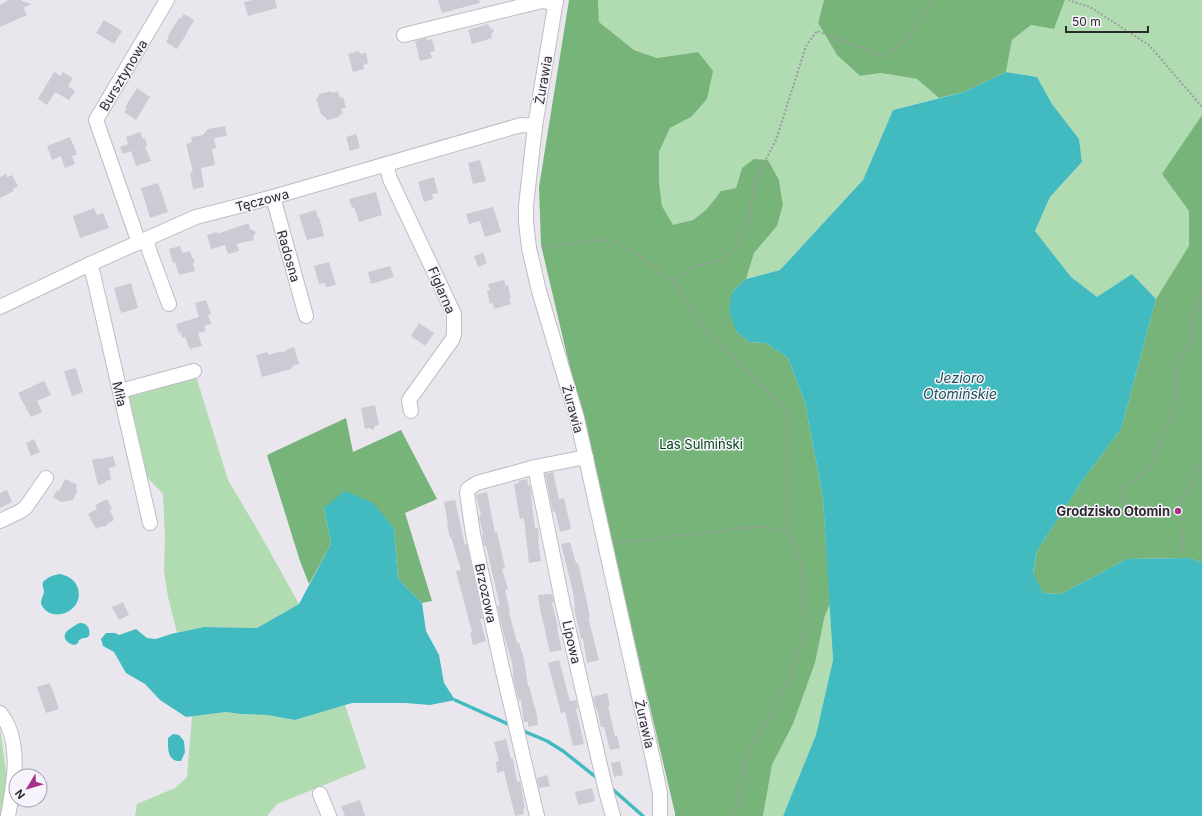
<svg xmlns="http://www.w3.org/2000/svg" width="1202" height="816" viewBox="0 0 1202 816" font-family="Inter,sans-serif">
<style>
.green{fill:#b1dcb2}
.forest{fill:#76b479}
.water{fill:#41bbc0}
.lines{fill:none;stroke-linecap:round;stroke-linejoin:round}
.stream{stroke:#41bbc0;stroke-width:3.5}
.building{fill:#cccad3}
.minor-casing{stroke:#c0bcc4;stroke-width:16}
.path{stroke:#9d9ba1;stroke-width:2;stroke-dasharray:2 2;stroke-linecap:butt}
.minor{stroke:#fff;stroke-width:14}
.poi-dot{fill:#a83188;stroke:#f7f3fc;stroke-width:1.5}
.labels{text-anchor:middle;stroke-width:3;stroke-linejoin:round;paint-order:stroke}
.street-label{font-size:13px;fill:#2c2b2e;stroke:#f7f3fc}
.park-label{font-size:13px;fill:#004810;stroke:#f7f3fc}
.poi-label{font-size:13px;font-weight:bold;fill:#2c2b2e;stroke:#f7f3fc;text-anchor:end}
.water-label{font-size:14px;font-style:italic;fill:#1f5355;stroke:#f7f3fc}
</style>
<rect width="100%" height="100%" fill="#e9e6ee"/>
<g class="green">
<path d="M598,0H824L818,23L837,55L860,76L881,73L917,79L939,98L893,110L863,180L780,270L746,279L754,253L777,226L783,205L779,180L768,160L742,168L736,188L721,191L706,210L693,220L673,226L662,206L659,182V152L670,128L691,117L698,52L657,58L634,50L599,22Z"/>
<path d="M1065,0H1202V115L1163,174L1189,211L1190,246L1156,299L1132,274L1097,298L1071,277L1035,231L1050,197L1082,162L1079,139L1052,104L1037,77L1006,72L1012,40L1031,25L1054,29Z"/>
<path d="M196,376L228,480L260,534L299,604L257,628L204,627L177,633L168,597L164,571L165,537L163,494L146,476L125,395Z"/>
<path d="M830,604L833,660L816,735L783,816H763L772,765L793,724L815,663L825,615Z"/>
<path d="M345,705L366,768L277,804L267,816H135L137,804L175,788L187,777L192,716L226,712L240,714L267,715L295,720Z"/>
<path d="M0,727L7,780L1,816H0Z"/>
</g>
<g class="forest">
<path d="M569,0H598L599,22L634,50L657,58L698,52L713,71L707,99L691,117L670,128L659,152V182L662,206L673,225L693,220L706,210L721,191L736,188L742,168L754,159L768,160L779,180L783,205L777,226L754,253L746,279L732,292L736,331L749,342L766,343L788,358L805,403L823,498L830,604L825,615L815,663L793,724L772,765L763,816H675V813L541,245L539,187Z"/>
<path d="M824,0H1065L1054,29L1031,25L1012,40L1006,72L964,92L939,98L917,79L881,73L860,76L837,55L818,23Z"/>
<path d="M1202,115V562L1188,558L1127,559L1061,594L1043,593L1033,574L1037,551L1085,477L1121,429L1156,299L1189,246V211L1162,174Z"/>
<path d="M346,418L353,452L401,430L437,499L405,513L432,601L422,603L398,579L394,528L324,508L331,544L309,584L300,561L267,455Z"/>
</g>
<g class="water">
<path d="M1006,72L1037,77L1052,104L1079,139L1082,162L1050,197L1035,231L1071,277L1097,297L1132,274L1156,299L1121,429L1085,477L1037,551L1033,573L1043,593L1061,594L1127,559L1188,558L1202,562V816H783L816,735L833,660L823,498L805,403L788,358L766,343L749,342L736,331L729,310L732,292L746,279L780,270L863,180L893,110L964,92Z"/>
<path d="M345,491L373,503L394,528L398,579L422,603L426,631L439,655L444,683L455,700L430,705L406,703H352L295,720L267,715L240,714L226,712L186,717L160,700L145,684L126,673L114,652L103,646L101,639L106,633H115L119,635L136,629L147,638L156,639L171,634L204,627L257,628L299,604L331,544L324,508Z"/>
<path d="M60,574C68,576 74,579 77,586C87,609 54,625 42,606C39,601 44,596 44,591C43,587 42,585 43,582C48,577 53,575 60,574Z"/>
<path d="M79,623C87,622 91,629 89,636L86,638H83L79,640L78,643L75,645C68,644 61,638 67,631C70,628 75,626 79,623Z"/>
<path d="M173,734L179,735L184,741L185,752L181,761C167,762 168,748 168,738Z"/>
</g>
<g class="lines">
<g class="stream">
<path d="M455,700L510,725"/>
<path d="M521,730L547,741L563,751L597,778"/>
<path d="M610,787L643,816"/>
</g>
</g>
<g class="building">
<path d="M9,0H21L22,1L31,4L23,8L27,15L0,27V5Z"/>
<path d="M252,0H275L277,8L248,16L244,2Z"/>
<path d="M438,0H479L480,3L442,13Z"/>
<path d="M184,14L194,20L184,38L177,49L166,42L169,37L168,36L179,18L180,19Z"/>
<path d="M104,20L122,31L114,44L96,33Z"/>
<path d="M488,24L490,28L494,30L491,35L492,38L472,44L468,30Z"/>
<path d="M427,38V40L432,39L435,51L430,52L432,58L420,61L415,41Z"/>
<path d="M359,51L360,54L366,53L368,63L363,65L364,69L353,72L348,54Z"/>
<path d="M54,72L61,76L63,72L73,78L68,86L75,91L69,100L55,92L47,105L38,99Z"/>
<path d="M137,88L150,97L136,120L124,112L127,108L125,107Z"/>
<path d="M331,91L332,93L338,91L340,98L343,97L346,108L341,109L343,114L339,115V117L328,120L321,114L316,99L319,96V94Z"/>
<path d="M225,126L227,136L214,138L216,148L212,149L215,165L201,168L204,187L193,189L190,173L193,172L186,144L192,142L191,137L203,135L208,129Z"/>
<path d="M140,132L143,139L145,138L147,146H145L151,161L136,166L131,151L123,154L120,147L128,144L126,137Z"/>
<path d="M356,134L360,148L350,151L346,137Z"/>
<path d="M70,137L77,154L72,156L75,164L65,168L61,156L52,160L47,146Z"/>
<path d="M480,160L486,181L473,184L468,163Z"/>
<path d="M6,174L7,177L12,175L18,186L13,189L14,191L0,198V177Z"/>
<path d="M434,177L438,193L432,194L433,199L424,202L418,182Z"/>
<path d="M158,183L168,212L150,218L141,188Z"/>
<path d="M376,192L382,215L359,222L354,207L352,208L349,199Z"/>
<path d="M493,207L501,232L485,237L480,221L469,224L466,214Z"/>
<path d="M94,208L97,215L103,213L109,228L80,238L73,216Z"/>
<path d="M316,210L318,217H319L324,236L307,240L299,215Z"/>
<path d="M249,223L250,229L256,232L253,237L254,240L237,244L239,251L228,254L225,245L211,249L207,235L217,232V234Z"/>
<path d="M180,246L182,253L190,251L192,258L195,260L193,264L195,271L179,275L175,262L173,263L169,249Z"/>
<path d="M483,253L487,263L478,267L474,256Z"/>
<path d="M329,262L336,285L326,287L325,283L319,284L314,266Z"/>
<path d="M390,266L394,277L371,284L368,272Z"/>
<path d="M504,280L506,286L508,285L511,298L509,299L511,304L494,309L493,303L490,304L487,291L490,290L488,284Z"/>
<path d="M131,283L138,308L121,313L114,288Z"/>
<path d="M206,300L211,314L208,315L211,324L204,326L206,331L198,333L202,346L190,349L185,337L182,338L181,332L179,333L176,324L199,317L195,303Z"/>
<path d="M419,323L434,333L425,346L411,336Z"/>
<path d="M294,347L299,364L293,366L291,369L262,377L256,355L268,352V355L279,352H284L286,350Z"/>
<path d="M76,368L83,392L72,396L64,371Z"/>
<path d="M44,381L51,395L37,401L42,412L31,417L18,393Z"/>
<path d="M375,405L379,425L375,426L373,430L369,428L365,429L361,408Z"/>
<path d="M34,439L40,452L31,456L26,443Z"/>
<path d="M113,456L116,466L109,468L111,480L105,481V483L98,485L92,460L99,458L100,459Z"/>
<path d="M553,472L559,499L564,498L571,529L560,532L555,511L553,512L545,474Z"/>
<path d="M65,479L77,485L76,488L77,492L73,500L61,502L53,497L57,490L59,491Z"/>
<path d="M527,479L528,485H530L532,495H531L535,528H538L539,538H538L541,561L529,563L524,518L520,519L514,484L519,483L518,481Z"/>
<path d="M7,490L12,502L0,508V493Z"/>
<path d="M487,492L495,533L497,532L505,568L502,569L508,589L505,590L510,612H509L517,643H519L524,659L528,686H529L535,709H536L538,725L528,727V722H524L521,700L519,701L514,683L512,663L505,639L497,606H500L486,546H484L482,535H483L479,516L481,515L476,495Z"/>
<path d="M107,499L112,509L110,510L114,520L108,523L107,525L104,527L102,526L96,529L88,514L97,509L95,505Z"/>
<path d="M455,500L465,545L467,544L483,619H480L486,641L473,645L470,633L472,632L456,571L461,570L451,537L450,538L447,524H448L444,502Z"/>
<path d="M570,542L576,563H578L580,571L589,612L590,617H588L599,660L587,663L583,639H581L574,608H575L573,592L561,544Z"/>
<path d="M552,594L554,603H552L558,627L557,628L562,650L550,652L540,609L538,595Z"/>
<path d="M123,602L129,615L119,620L112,607Z"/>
<path d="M559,660L570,701L576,700L578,708L576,709L584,744L573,746L565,712L561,713L548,663Z"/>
<path d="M50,683L59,709L46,713L37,687Z"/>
<path d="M607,693L610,706H608L615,736H617L620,748L610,750L604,727H601L597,709H596L593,697Z"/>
<path d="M506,739L511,759H513L517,782L520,781L525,809H523L524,814L515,816L504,771L497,773L496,762L499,761L494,742Z"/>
<path d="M620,761L623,775L614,777L611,763Z"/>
<path d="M547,775L550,786L539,788L537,778Z"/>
<path d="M592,788L595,801L578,805L575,792Z"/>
<path d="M360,800L365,816H345L341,806Z"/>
</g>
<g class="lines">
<g class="minor-casing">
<g id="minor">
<path d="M556,0L535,126L526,206V222L529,248L539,291L577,418L654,764L660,793V816"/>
<path d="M404,35L542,1L556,3"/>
<path d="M386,164L390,179L454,314V335L452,340L409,400L411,411"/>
<path d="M273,197L306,316"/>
<path d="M147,239L149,250L169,304"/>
<path d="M139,243L96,120L167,0"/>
<path d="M90,264L94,278L150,523"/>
<path d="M0,307L90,264L196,217L273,197L521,125L535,126"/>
<path d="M120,391L194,371"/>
<path d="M535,467L563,605L606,791L613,816"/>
<path d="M0,521L21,511L26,507L46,478"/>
<path d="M0,713C3,717 6,721 8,726C20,752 13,789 8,816"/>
<path d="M320,794L329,816"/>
<path d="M537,816L501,663L473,534L467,493L468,489L477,483L535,467L586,457"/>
</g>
</g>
<g class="path">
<path d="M1068,0L1090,7L1149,45L1202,107"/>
<path d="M542,247L611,239L638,254L672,281L684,295L711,337L777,400L789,417V532"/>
<path d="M672,281L691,268L720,260L732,252L749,222L755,180L776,140L806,46L817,31L886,57L904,42L931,0"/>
<path d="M1177,511C1158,508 1129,520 1120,495L1124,487L1145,473L1149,468L1164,433L1171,423L1175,398L1177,364L1191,342L1194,312L1202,294"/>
<path d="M1177,511L1202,462"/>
<path d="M1177,511L1184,522L1182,552"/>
<path d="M616,543L761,526L789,532L801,563L806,627L789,681L745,760L738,807L732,816"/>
</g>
<use href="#minor" class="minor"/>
</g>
<circle class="poi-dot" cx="1178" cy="511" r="4"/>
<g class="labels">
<g class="street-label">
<text transform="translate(123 75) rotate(-59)" y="5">Bursztynowa</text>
<text transform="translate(543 80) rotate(-80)" y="5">Żurawia</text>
<text transform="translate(262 200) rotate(-15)" y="5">Tęczowa</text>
<text transform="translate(289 256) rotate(74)" y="5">Radosna</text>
<text transform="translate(442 290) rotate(67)" y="5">Figlarna</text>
<text transform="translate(120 394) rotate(77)" y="5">Miła</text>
<text transform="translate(573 409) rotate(75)" y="5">Żurawia</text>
<text transform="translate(486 593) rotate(78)" y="5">Brzozowa</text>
<text transform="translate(572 642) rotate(77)" y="5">Lipowa</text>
<text transform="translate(645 724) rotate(77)" y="5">Żurawia</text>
</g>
<g class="park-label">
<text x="701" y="449">Las Sulmiński</text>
</g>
<g class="poi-label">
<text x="1170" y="516">Grodzisko Otomin</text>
</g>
<g class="water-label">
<text x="960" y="383">Jezioro<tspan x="960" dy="16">Otomińskie</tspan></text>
</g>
</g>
<g transform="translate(28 788) rotate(232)"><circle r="19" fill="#f7f3fc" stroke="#a6a3aa"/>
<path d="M0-3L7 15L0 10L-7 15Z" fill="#a83188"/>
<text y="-6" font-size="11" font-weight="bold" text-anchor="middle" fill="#2c2b2e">N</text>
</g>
<path d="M1066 26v6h82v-6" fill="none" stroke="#2c2b2e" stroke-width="2"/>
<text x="1072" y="26" font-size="12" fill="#2c2b2e" stroke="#f7f3fc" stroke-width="3" paint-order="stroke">50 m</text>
</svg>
